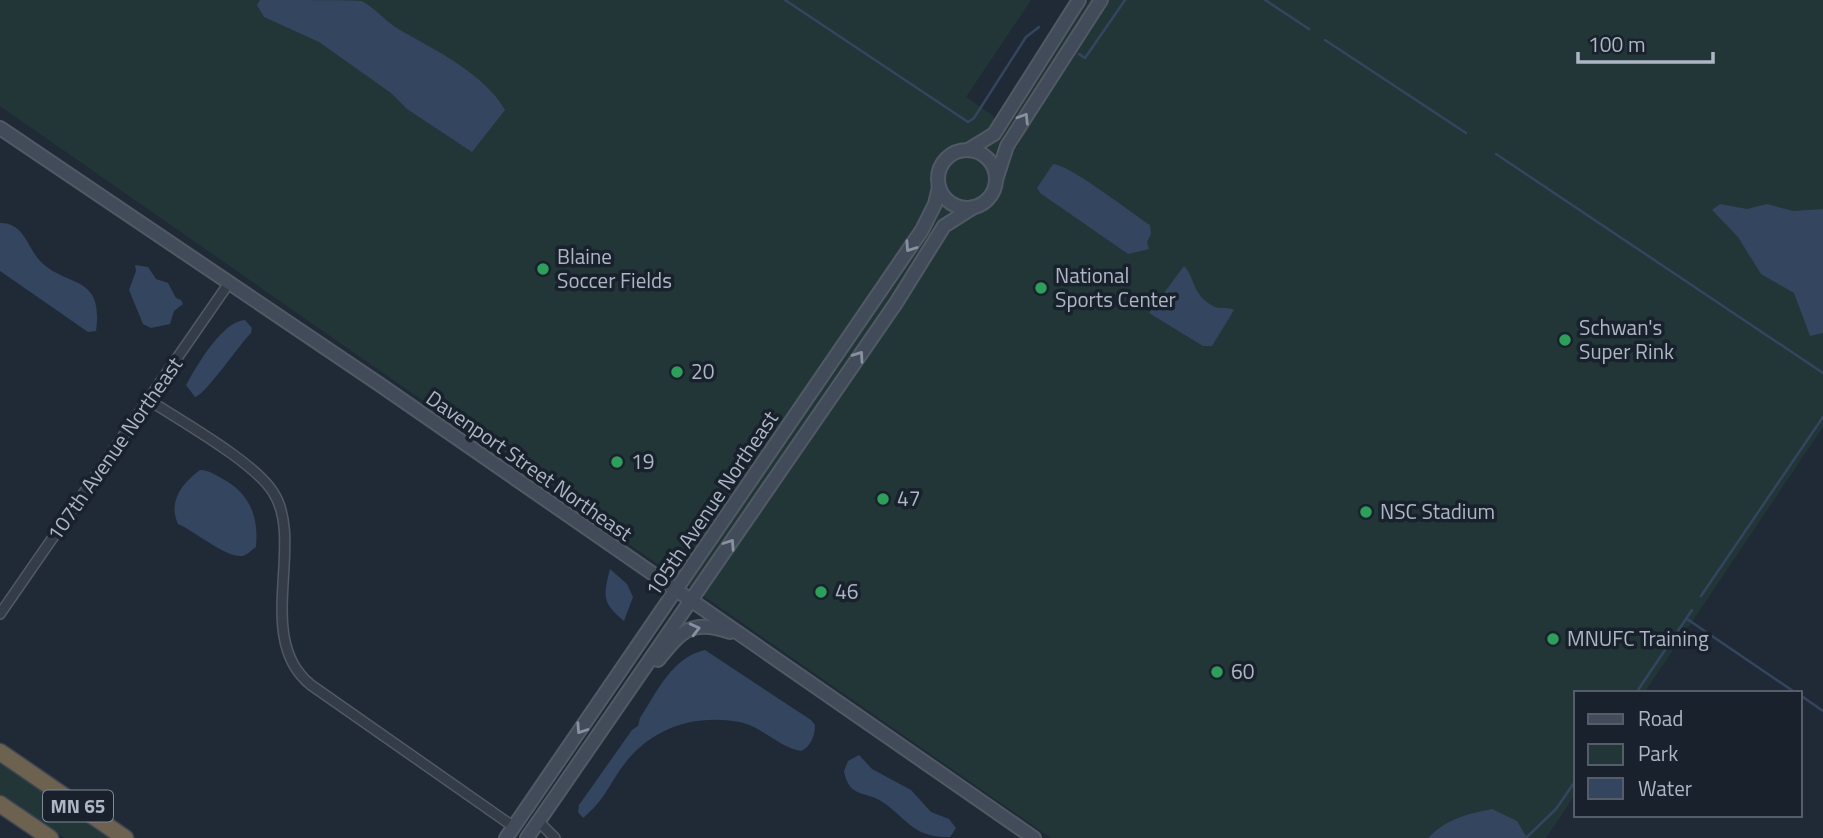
<svg xmlns="http://www.w3.org/2000/svg" width="1823" height="838" viewBox="0 0 1823 838" font-family="'Titillium Web',sans-serif">
<style>
.green{fill:#223638}
.water{fill:#33455f}
.lines{fill:none;stroke-linecap:round;stroke-linejoin:round}
.stream{stroke:#33455f;stroke-width:2.5}
.street-casing{stroke:#515965;stroke-width:12}
.secondary-casing{stroke:#515965;stroke-width:16}
.highway-casing{stroke:#3e4652;stroke-width:19}
.street{stroke:#333c47;stroke-width:9}
.secondary{stroke:#414b5a;stroke-width:12}
.highway{stroke:#6d6150;stroke-width:16}
.oneway{stroke:#87919f}
.leisure-dot{fill:#2e9e5b;stroke:#19212c;stroke-width:2.5}
.labels{text-anchor:middle;stroke-width:7;stroke-linejoin:round;paint-order:stroke}
.shield{fill:#19212c;stroke:#818996;stroke-width:2}
.shield-label{font-size:19px;font-weight:bold;fill:#adb6c4}
.poi-label{font-size:21px;fill:#adb6c4;stroke:#19212c;text-anchor:start}
.street-label{font-size:21px;fill:#adb6c4;stroke:#19212c}
</style>
<rect width="100%" height="100%" fill="#202a37"/>
<g class="green">
<path d="M0,0H1031L966,97L992,115L1004,130L1089,0H1095L1006,133L1017,148L1032,106L1101,0H1823V427L1644,693H1576V793L1546,838H1051L0,106Z"/>
<path d="M0,761L112,838H65L3,796L0,794Z"/>
</g>
<g class="water">
<path d="M260,0C277,0 352,0 362,1C376,9 386,22 400,30C435,50 485,74 505,110L472,152L407,109L391,93L319,42L264,17L257,5Z"/>
<path d="M1053,164C1072,166 1130,212 1150,225L1151,234L1147,242L1149,249L1128,254L1040,193L1037,188Z"/>
<path d="M1720,204L1747,209L1767,204L1793,211L1823,209V333L1810,336L1794,293L1761,274L1738,237L1712,210Z"/>
<path d="M0,223C25,223 27,248 41,262C68,288 104,274 96,331L88,332L0,271Z"/>
<path d="M135,265L148,267L156,279L168,283L176,298L181,300L183,304L174,311L170,324L151,328L143,324L129,290L136,271Z"/>
<path d="M1184,266C1195,277 1192,295 1213,306C1220,310 1227,306 1234,310L1212,346H1203L1149,313Z"/>
<path d="M245,320L252,328L251,333C239,345 206,394 195,397L186,385C197,366 221,322 245,320Z"/>
<path d="M200,470C208,470 214,474 221,478C249,492 259,516 256,547C251,550 248,555 242,556C224,557 195,531 178,524C168,502 181,484 200,470Z"/>
<path d="M610,569L627,584L633,597L624,621C602,603 603,596 610,569Z"/>
<path d="M705,650L811,720L815,725C815,736 811,746 801,751C778,747 762,726 739,722C688,713 643,732 616,776C606,792 599,805 583,818L578,812L579,805L632,730L638,726L640,718C657,692 672,657 705,650Z"/>
<path d="M859,755L872,769L911,790L931,812L949,819L956,828L950,837C914,838 908,820 884,803C866,790 849,799 844,771L848,761Z"/>
<path d="M1492,809L1517,821L1527,838H1428C1446,819 1467,814 1492,809Z"/>
</g>
<g class="lines">
<g class="stream">
<path d="M785,0L968,122L974,118L1026,37L1039,27"/>
<path d="M1265,0L1309,29"/>
<path d="M1325,40L1466,133"/>
<path d="M1079,54L1085,58L1125,0"/>
<path d="M1496,154L1823,373"/>
<path d="M1701,596L1823,417"/>
<path d="M1687,619L1796,693"/>
<path d="M1636,693L1692,610"/>
<path d="M1800,695L1823,711"/>
<path d="M1526,838L1556,809L1576,780"/>
</g>
<g class="street-casing">
<g id="street">
<path d="M149,400C182,422 253,461 273,492C306,542 253,639 311,685L514,827"/>
<path d="M0,614L229,283"/>
<path d="M538,821L555,838"/>
</g>
</g>
<g class="secondary-casing">
<g id="secondary">
<path d="M0,128L379,384L1034,838"/>
<path d="M968,150L994,134L1079,0"/>
<circle cx="967" cy="179" r="29"/>
<path d="M996,180L1007,146L1101,0"/>
<path d="M658,660C681,632 691,618 730,632"/>
<path d="M506,838L922,230L935,204L939,187"/>
<path d="M527,838L896,303L944,226L974,207"/>
</g>
</g>
<g class="highway-casing">
<g id="highway">
<path d="M0,752L125,838"/>
<path d="M0,804L50,838"/>
</g>
</g>
<use href="#street" class="street"/>
<use href="#secondary" class="secondary"/>
<use href="#highway" class="highway"/>
</g>
<defs><path id="oneway-chevron" d="M-2-3.5L2.5 0L-2 3.5" fill="none" stroke-width="1.6" stroke-linecap="round" stroke-linejoin="round" transform="scale(1.75)"/></defs>
<g class="oneway">
<use href="#oneway-chevron" transform="translate(1024 118) rotate(-58)"/>
<use href="#oneway-chevron" transform="translate(910 247) rotate(124)"/>
<use href="#oneway-chevron" transform="translate(859 356) rotate(-55)"/>
<use href="#oneway-chevron" transform="translate(730 544) rotate(-56)"/>
<use href="#oneway-chevron" transform="translate(695 629) rotate(-14)"/>
<use href="#oneway-chevron" transform="translate(581 729) rotate(124)"/>
</g>
<g class="leisure-dot">
<circle cx="543" cy="269" r="7"/>
<circle cx="1041" cy="288" r="7"/>
<circle cx="1565" cy="340" r="7"/>
<circle cx="677" cy="372" r="7"/>
<circle cx="617" cy="462" r="7"/>
<circle cx="883" cy="499" r="7"/>
<circle cx="1366" cy="512" r="7"/>
<circle cx="821" cy="592" r="7"/>
<circle cx="1553" cy="639" r="7"/>
<circle cx="1217" cy="672" r="7"/>
</g>
<g class="labels">
<rect class="shield" x="43" y="790.5" width="70" height="31" rx="5"/>
<g class="shield-label">
<text x="78" y="813">MN 65</text>
</g>
<g class="poi-label">
<text x="557" y="264">Blaine<tspan x="557" dy="24">Soccer Fields</tspan></text>
<text x="1055" y="283">National<tspan x="1055" dy="24">Sports Center</tspan></text>
<text x="1579" y="335">Schwan's<tspan x="1579" dy="24">Super Rink</tspan></text>
<text x="691" y="379">20</text>
<text x="631" y="469">19</text>
<text x="897" y="506">47</text>
<text x="1380" y="519">NSC Stadium</text>
<text x="835" y="599">46</text>
<text x="1567" y="646">MNUFC Training</text>
<text x="1231" y="679">60</text>
</g>
<g class="street-label">
<text transform="translate(115 449) rotate(-55)" y="7">107th Avenue Northeast</text>
<text transform="translate(529 466) rotate(35)" y="7">Davenport Street Northeast</text>
<text transform="translate(712 504) rotate(-56)" y="7">105th Avenue Northeast</text>
</g>
</g>
<rect x="1574" y="691" width="228" height="126" fill="#19212c" stroke="#545d69" stroke-width="2"/>
<rect x="1588" y="714" width="35" height="10" fill="#414b5a" stroke="#545d69" stroke-width="2"/>
<text x="1638" y="726" font-size="21" fill="#adb6c4">Road</text>
<rect x="1588" y="744" width="35" height="21" fill="#223638" stroke="#545d69" stroke-width="2"/>
<text x="1638" y="761" font-size="21" fill="#adb6c4">Park</text>
<rect x="1588" y="778" width="35" height="21" fill="#33455f" stroke="#545d69" stroke-width="2"/>
<text x="1638" y="796" font-size="21" fill="#adb6c4">Water</text>
<path d="M1578 52v10h135v-10" fill="none" stroke="#adb6c4" stroke-width="3.5"/>
<text x="1588" y="52" font-size="21" fill="#adb6c4" stroke="#19212c" stroke-width="5" paint-order="stroke">100 m</text>
</svg>
